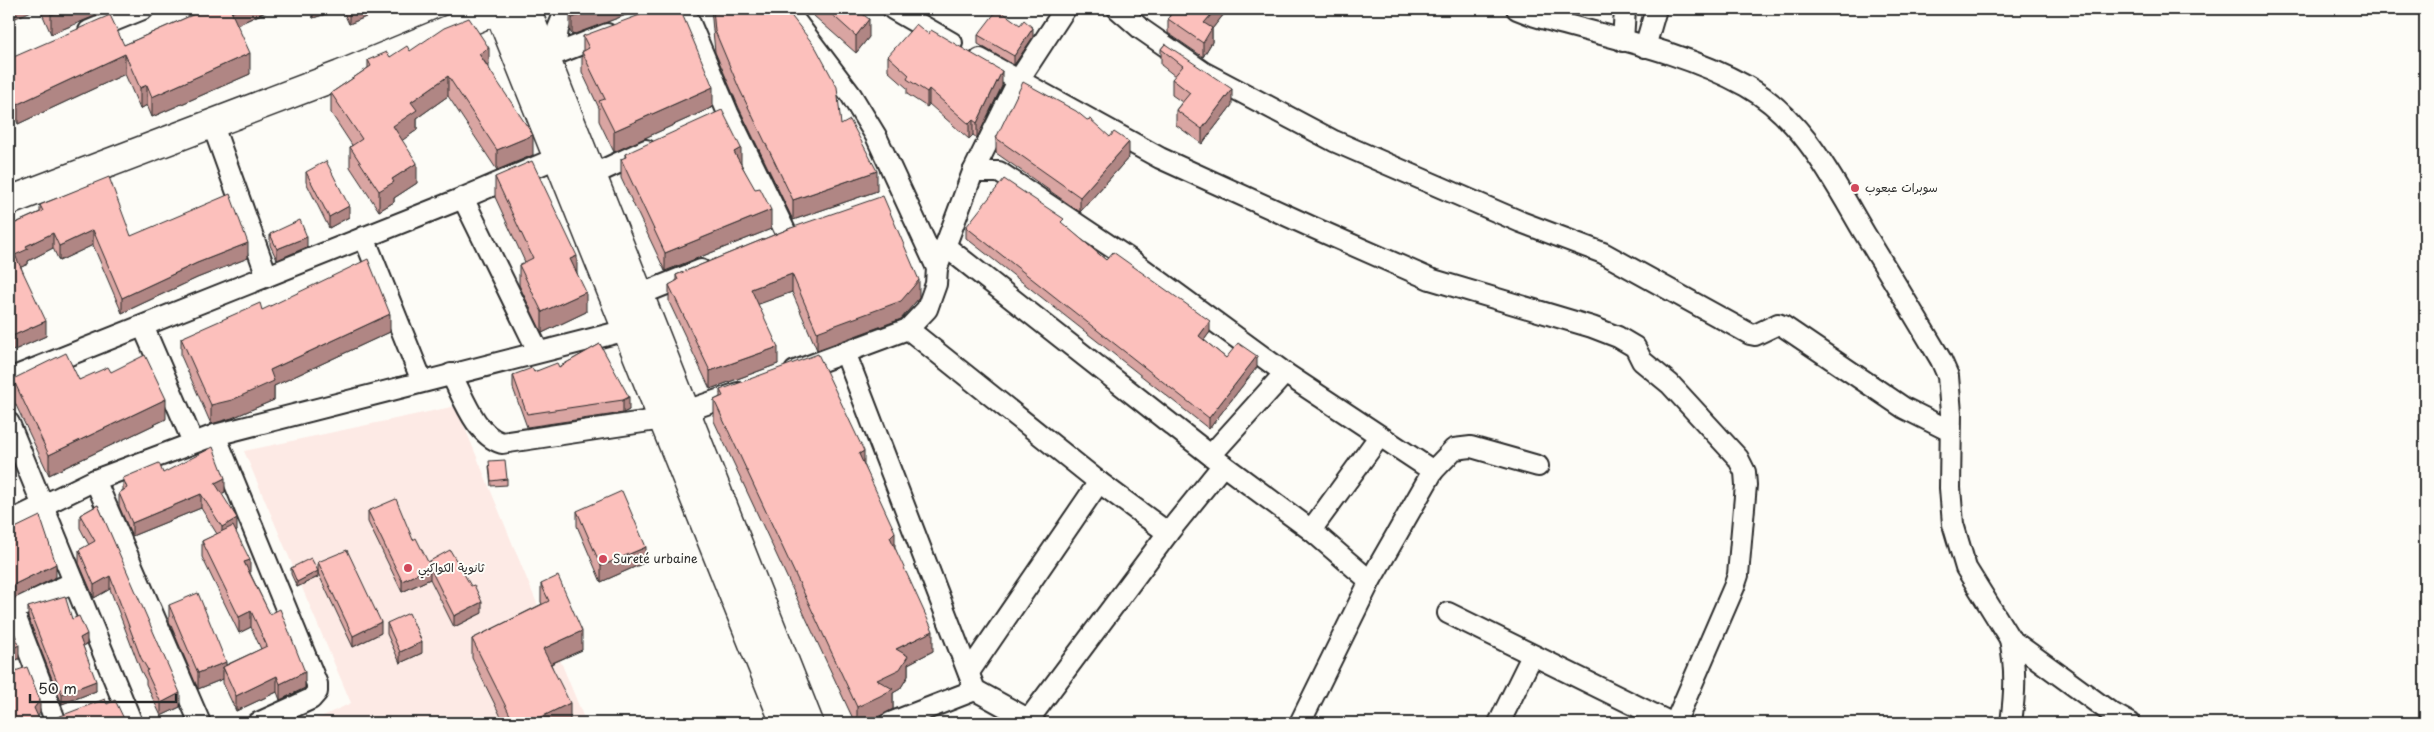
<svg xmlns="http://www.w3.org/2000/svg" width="2434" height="732" viewBox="0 0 2434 732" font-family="'Playpen Sans','Playpen Sans Arabic',sans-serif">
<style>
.built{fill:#fdeae5}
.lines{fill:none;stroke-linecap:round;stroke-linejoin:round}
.street-casing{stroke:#2b2b2b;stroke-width:24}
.secondary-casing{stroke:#2b2b2b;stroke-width:31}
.street{stroke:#fdfcf7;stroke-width:20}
.secondary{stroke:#fdfcf7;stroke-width:28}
.wall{fill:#d9a5a2;stroke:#2b2b2b}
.shaded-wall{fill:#b08684;stroke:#2b2b2b}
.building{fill:#fcc0bc;stroke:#2b2b2b}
.poi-dot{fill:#d1495b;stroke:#fdfcf7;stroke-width:2}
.labels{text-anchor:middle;stroke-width:4;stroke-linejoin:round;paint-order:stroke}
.poi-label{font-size:12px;fill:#2b2b2b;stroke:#fdfcf7;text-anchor:start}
</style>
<rect width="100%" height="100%" fill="#fdfcf7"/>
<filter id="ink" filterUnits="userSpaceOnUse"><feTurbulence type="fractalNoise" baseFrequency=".02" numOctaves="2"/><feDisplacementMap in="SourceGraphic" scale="10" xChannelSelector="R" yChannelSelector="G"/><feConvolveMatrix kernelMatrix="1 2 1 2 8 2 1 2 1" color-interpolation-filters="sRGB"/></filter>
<g filter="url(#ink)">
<path class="built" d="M456,406L586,723H308L351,703L244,451Z"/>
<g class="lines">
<g class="street-casing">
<g id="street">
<path d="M684,9L728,113L787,235"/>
<path d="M790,9L793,18L851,95L876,136L937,268"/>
<path d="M893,9L952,43"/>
<path d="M1118,9L1141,29L1203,72L1334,141L1521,222L1603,253L1750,334L1755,335L1778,324L1783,326L1904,408L1950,431"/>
<path d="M1517,9L1535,16C1606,37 1681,50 1746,86C1803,118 1833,180 1865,234C1891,276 1916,318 1941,360L1948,376L1951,413L1950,488L1953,524L1966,568L2010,639L2110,712L2130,723"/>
<path d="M89,31L143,9"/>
<path d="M1623,41L1625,9"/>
<path d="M1645,47L1656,9"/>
<path d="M554,56L558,29L566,9"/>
<path d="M546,58L607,34"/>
<path d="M980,59L1160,158L1314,228L1430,279L1592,327L1618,337L1635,347L1642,361L1670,384L1738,458L1745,472L1746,485L1738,575L1734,587L1675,723"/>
<path d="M212,123L267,276"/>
<path d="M973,172H999L1128,258L1285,373L1433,471"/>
<path d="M592,175L646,150"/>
<path d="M463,198L538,351"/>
<path d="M364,237L422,381"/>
<path d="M945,246L1223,465L1311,530L1370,581"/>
<path d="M639,295L701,270"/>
<path d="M143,326L193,442"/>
<path d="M908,329L1099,482L1168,533"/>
<path d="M845,352L975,690L1035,723"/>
<path d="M795,371L908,329L927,309L936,284L937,268L973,172L1018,81L1065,9"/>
<path d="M451,374C463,396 475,435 502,443L663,419L738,393"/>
<path d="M9,379L463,198L559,157"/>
<path d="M9,423L132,723"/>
<path d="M215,435L317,684V692L311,699L258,723"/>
<path d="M1211,455L1285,373"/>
<path d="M95,480L200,723"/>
<path d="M9,522L95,480L215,435L627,330"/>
<path d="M1311,530L1379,437"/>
<path d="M13,610L55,720"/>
<path d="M9,612L74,582"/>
<path d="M1448,613L1671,723"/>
<path d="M2010,639C2016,671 2015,692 2011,723"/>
<path d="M969,672L1099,482"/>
<path d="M890,723L975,690"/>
<path d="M1026,723L1168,533L1223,465"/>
<path d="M1300,723L1370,581L1433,471L1454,449L1471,447L1538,466"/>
<path d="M1499,723L1532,656"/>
</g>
</g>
<g class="secondary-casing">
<g id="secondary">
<path d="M498,9L785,723"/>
<path d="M526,9L809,723"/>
<path d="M9,201L340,75L499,9"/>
</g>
</g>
<use href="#street" class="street"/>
<use href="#secondary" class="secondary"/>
</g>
<g class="wall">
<path d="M40,9H112L51,34Z"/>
<path d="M206,9H272L237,25L250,74L152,117L147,105L140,109L125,74L18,124L9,103V59L124,45Z"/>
<path d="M310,9H385L349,24L342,9L313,18Z"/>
<path d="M571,9H642L572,35L570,31V13Z"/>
<path d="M711,9H737L738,15L841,125L877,191L793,220L739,108L715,52Z"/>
<path d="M806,9H856L869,37L856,53Z"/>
<path d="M1161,9H1228L1212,29V42L1203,57L1168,33V19L1170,15Z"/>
<path d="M1020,25L1033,37L1014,65L978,44V35Z"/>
<path d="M928,34L1002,86L977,138L973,135L969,139L929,104L927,107L907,94V88L888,71V56Z"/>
<path d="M583,36L713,107L614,152L599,121V108L582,72V52L583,51Z"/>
<path d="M1165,44L1232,105L1202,144L1176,125V110L1182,102L1172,95V79L1175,76L1161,65V49Z"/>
<path d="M410,51L489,68L533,155L497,170L448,96L417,118V130L402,140L417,183L394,198V202L379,211L350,167V147L352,145L331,113V93L368,68V60L390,57Z"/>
<path d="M996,138L1129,157L1080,212L996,153Z"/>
<path d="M625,154L741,164L771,229L665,271L621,178V159L625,158Z"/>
<path d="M306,172L349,217L329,228L306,182Z"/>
<path d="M495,177L577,273L586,312L542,333L519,285V265L525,262L495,197Z"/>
<path d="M40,205L131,236L248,258L197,278L122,313L93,245L59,261L53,248L28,261V264L21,267L46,336L10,352L9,349V226L40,212Z"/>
<path d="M1064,225L1106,260L1210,332L1204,340L1226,358L1257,367L1209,429L966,238V227Z"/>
<path d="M791,228L919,298L901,319L817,350L792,292L758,304L778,364L710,389L669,302V285L676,282V275Z"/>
<path d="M270,234L307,247L277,260L270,245Z"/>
<path d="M262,310L390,332L274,386V400L232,418L211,424L181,356V338Z"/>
<path d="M600,344L629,410L623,413L527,427L513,388V375L559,367Z"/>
<path d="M111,372L166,419L49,475L13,399V379L79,380Z"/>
<path d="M720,390L864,464L933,651L908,664V676L900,689L893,693V709L866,723H855L714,421V400L720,397Z"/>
<path d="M489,466L507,479V485L491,486Z"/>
<path d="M163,473L225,492L221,494L237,531L236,532L250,573L305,688L280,700L277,692L236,711L223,683V679L198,689L169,621V605L226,665L261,649L251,627L239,633L202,557V541L217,534L201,508L132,536L119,506V493L123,490V478Z"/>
<path d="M98,505L180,707L161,716L146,684V680L141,671L110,589L94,598L79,563V550L89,545L80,528V515Z"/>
<path d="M368,511L413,540L428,562L482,613L454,627L430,579L402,592L368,522Z"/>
<path d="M577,511L646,562L601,582L577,526Z"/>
<path d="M318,562L381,633L353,647L318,573Z"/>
<path d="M291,568L318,577L297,587L291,574Z"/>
<path d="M541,584L582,650L551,664L570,721L566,723H504L472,658V639L542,604L541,602Z"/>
<path d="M28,607L72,619L87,644L83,646L96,691L62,704L28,617Z"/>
<path d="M387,623L422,653L400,663L387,634Z"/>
</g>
<g class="shaded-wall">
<path d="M9,9H36L9,21Z"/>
<path d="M65,9H112L51,34V15Z"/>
<path d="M239,9H272L232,27V12Z"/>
<path d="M313,9H342L313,18Z"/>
<path d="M349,9H385L349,24Z"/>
<path d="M595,9H642L572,35V18Z"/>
<path d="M1216,9H1228L1212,29V42L1203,57V43L1204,23Z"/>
<path d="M869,19V37L856,53V36Z"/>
<path d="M1033,28V37L1014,65V56Z"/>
<path d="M489,48V68L479,54Z"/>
<path d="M250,53V74L152,117V97Z"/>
<path d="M125,54V74L18,124V104Z"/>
<path d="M1002,71V86L977,138V123Z"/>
<path d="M448,76V96L417,118V130L393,147V126L411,102Z"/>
<path d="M147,85V105L140,109V88Z"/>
<path d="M713,87V107L614,152V131Z"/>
<path d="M929,89V104L927,107V92Z"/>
<path d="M1232,89V105L1202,144V129Z"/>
<path d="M973,120V135L969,139V124Z"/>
<path d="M533,135V155L497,170V150Z"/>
<path d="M1129,142V157L1080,212V197Z"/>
<path d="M741,148V167L734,152Z"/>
<path d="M417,163V183L394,198V202L379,211V191L392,179Z"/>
<path d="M877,171V191L793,220V200Z"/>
<path d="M349,206V217L329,228V217Z"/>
<path d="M771,210V229L665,271V253Z"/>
<path d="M93,230V245L59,261V246Z"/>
<path d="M53,233V248L28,261V264L15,270V255L26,246Z"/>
<path d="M307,237V247L277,260V249Z"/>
<path d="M248,243V258L197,278L122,313V298L197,263Z"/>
<path d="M577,256V276L570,259Z"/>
<path d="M792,274V292L751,307V289Z"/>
<path d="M919,280V298L901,319L817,350V332Z"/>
<path d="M586,292V312L542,333V312Z"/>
<path d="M390,314V332L274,386V400L232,418L211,424V405L270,370Z"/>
<path d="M46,321V336L10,352V337Z"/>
<path d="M1210,321V332L1199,347V336Z"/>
<path d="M778,347V364L710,389V371Z"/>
<path d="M1257,356V367L1209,429V418Z"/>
<path d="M629,397V410L623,413V400Z"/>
<path d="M166,399V419L49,475V455Z"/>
<path d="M864,451V472L859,454Z"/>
<path d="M225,478V492L215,497V483Z"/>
<path d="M201,494V508L132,536V523Z"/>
<path d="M237,518V531L222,541V527Z"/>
<path d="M895,532V552L890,537Z"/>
<path d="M646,547V562L601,582V566Z"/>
<path d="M250,560V575L244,562Z"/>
<path d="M56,564V577L9,601V587Z"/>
<path d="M430,568V579L402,592V581Z"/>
<path d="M318,571V577L297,587V582Z"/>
<path d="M110,576V589L94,598V585Z"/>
<path d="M482,602V613L454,627V616Z"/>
<path d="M251,611V627L239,633V617Z"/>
<path d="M381,622V633L353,647V636Z"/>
<path d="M582,631V650L543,667V649Z"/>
<path d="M933,631V651L908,664V676L900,689L893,693V709L866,723H857V707L877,680L896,649Z"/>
<path d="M87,634V644L80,648V638Z"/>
<path d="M422,642V653L400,663V652Z"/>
<path d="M19,645V659L9,663V650Z"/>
<path d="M226,662V674L223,667V679L198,689V673Z"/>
<path d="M305,672V688L280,700V684Z"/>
<path d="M277,676V692L236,711V696Z"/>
<path d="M96,681V691L62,704V694Z"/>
<path d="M180,693V707L161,716V703Z"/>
<path d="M40,700V713L34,722V708Z"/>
<path d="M570,703V721L566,723H529Z"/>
</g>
<g class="building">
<path d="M48,9H65L51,15Z"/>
<path d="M206,9H230L250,53L152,97L147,85L140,88L125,54L18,104L9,83V59L110,15L124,45Z"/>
<path d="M231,9H239L232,12Z"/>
<path d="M571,9H595L572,18L570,13Z"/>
<path d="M656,9H680L713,87L614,131L599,101L605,99L582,52L589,48L583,36Z"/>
<path d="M713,9H737L738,15L750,9H786L816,48L837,87L841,125L850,120L877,171L793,200L739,88L715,31Z"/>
<path d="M826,9H856L869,19L856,36Z"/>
<path d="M998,9L1020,25L1024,20L1033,28L1014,56L978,35Z"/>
<path d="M1174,9H1216L1204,23L1212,28L1203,43L1168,19Z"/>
<path d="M469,18L489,48L479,54L533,135L497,150L448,76L411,102L417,110L393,126L417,163L392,179L394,182L379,191L350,147L362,139L331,93L371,66L368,60L387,52L390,57L407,46L410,51L444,28Z"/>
<path d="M916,24L928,34L931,30L1002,71L977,123L973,120L969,124L929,89L927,92L907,79L909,75L888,56Z"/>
<path d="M1165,44L1232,89L1202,129L1176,110L1190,93L1172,79L1183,66L1161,49Z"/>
<path d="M1023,82L1076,111L1087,120L1090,119L1110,137L1114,132L1129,142L1080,197L996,138Z"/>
<path d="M722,110L741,148L734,152L755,189L760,188L771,210L665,253L621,159L626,157L625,154Z"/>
<path d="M326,161L349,206L329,217L306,172Z"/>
<path d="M532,161L577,256L570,259L586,292L542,312L519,265L533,258L495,177Z"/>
<path d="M109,177L131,236L230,194L248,243L197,263L122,298L93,230L59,246L53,233L26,246L28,249L15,255L46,321L10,337L9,334V226L43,211L40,205Z"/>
<path d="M1004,179L1064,219L1061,222L1106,260L1113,252L1210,321L1199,336L1226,358L1238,343L1257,356L1209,418L966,227Z"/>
<path d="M883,196L919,280L901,301L817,332L792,274L751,289L778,347L710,371L669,285L678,280L676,275L791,228Z"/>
<path d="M300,220L307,237L277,249L270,234Z"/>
<path d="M368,259L390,314L270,370L274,381L232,400L211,405L181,338L260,303L262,310Z"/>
<path d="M600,344L629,397L623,400L527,414L513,375L532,368L534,372L557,363L559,367Z"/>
<path d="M66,353L79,380L108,367L111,372L145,355L166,399L49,455L13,379Z"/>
<path d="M818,354L864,451L859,454L895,532L890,537L933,631L896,649L908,656L900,669L877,680L893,689L880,696L857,707L714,400L723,396L720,390Z"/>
<path d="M213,447L225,478L215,483L237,518L222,527L201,494L132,523L119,493L127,488L123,478L159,463L163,473Z"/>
<path d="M505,460L507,479L491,481L489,461Z"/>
<path d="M622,491L646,547L601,566L577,511Z"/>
<path d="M396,499L413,540L416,538L428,562L450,550L471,586L474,585L482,602L454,616L428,564L430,568L402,581L368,511Z"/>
<path d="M98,505L180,693L161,703L146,671L148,670L141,658L110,576L94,585L79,550L95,541L80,515Z"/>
<path d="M40,516L56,564L9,587V531Z"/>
<path d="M233,526L250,560L244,562L270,614L280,609L305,672L280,684L277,676L236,696L223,667L267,646L251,611L239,617L202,541Z"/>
<path d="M347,550L381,622L353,636L318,562Z"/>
<path d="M311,558L318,571L297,582L291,568Z"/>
<path d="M558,576L582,631L543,649L570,703L529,723H514L472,639L549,601L541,584Z"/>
<path d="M198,593L226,662L198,673L169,605Z"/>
<path d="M65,596L72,619L79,616L87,634L80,638L96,681L62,694L28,607Z"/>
<path d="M409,613L422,642L400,652L387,623Z"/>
<path d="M9,619L19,645L9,650Z"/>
<path d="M27,667L40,700L34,708L39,719L50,720L105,699L107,704L115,700L126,723H9V673Z"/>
</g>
</g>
<g class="poi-dot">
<circle cx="1855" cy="188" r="5"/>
<circle cx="603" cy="559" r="5"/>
<circle cx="408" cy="568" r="5"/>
</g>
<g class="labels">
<g class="poi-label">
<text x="1865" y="192">سوبرات عبعوب</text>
<text x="613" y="563">Sureté urbaine</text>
<text x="418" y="572">ثانوية الكواكبي</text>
</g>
</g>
<rect width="2434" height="732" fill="none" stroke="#fdfcf7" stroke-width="30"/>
<rect x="15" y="15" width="2404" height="702" fill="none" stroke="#2b2b2b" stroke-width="2" filter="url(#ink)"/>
<path d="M30 694v8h146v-8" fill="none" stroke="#2b2b2b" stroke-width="2.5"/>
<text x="38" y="694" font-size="15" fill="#2b2b2b" stroke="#fdfcf7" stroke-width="4" paint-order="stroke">50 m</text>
</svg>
